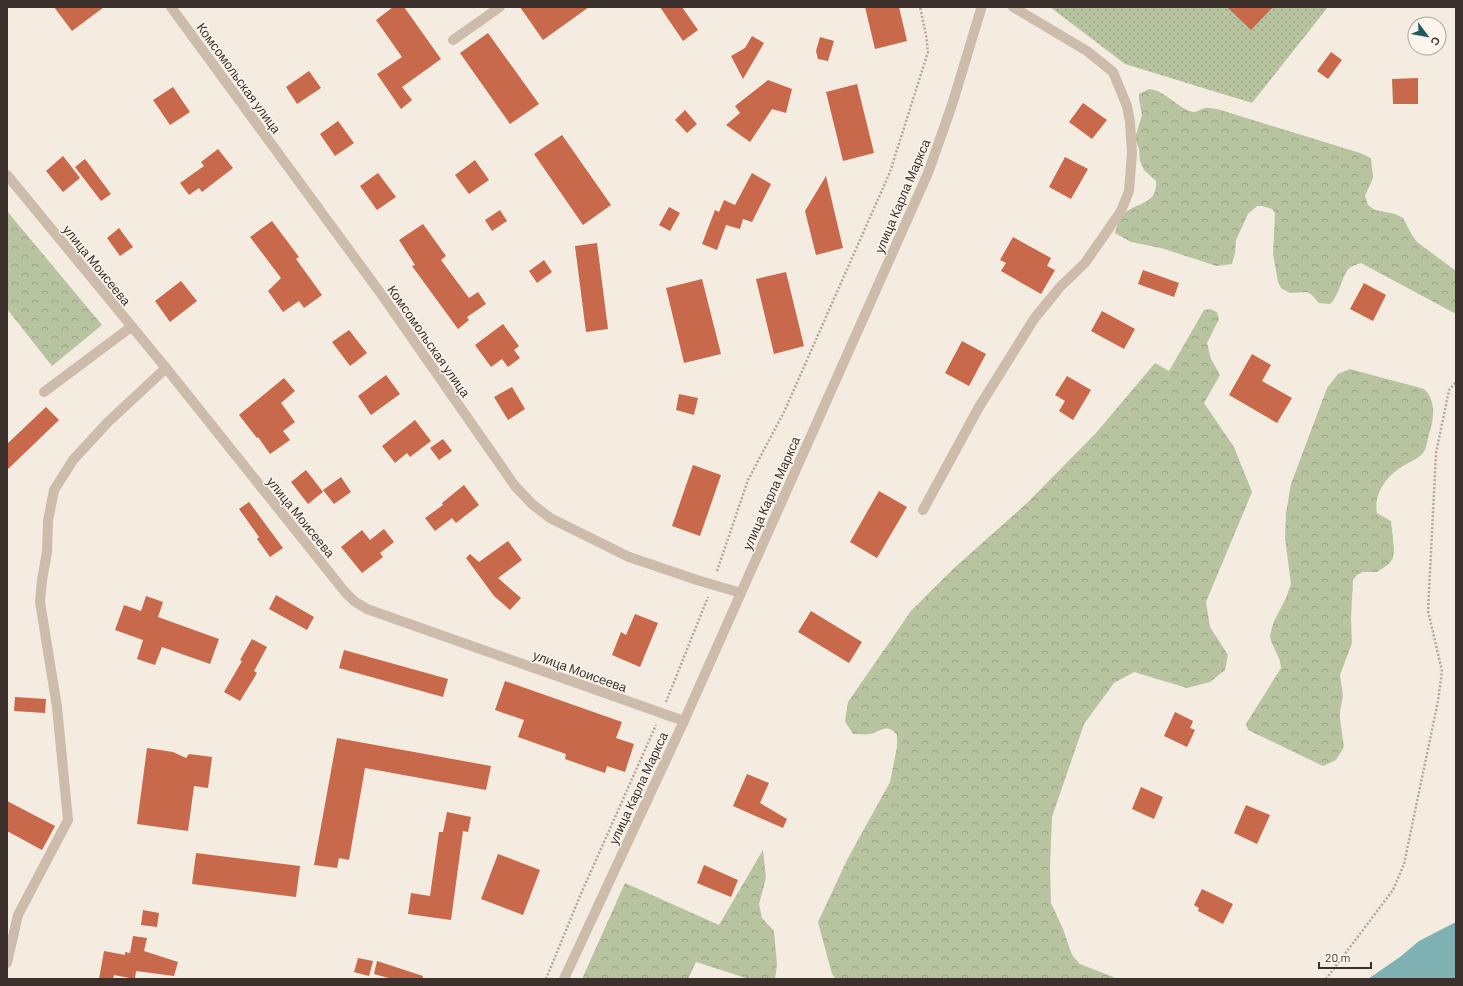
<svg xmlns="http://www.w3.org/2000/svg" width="1463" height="986" viewBox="0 0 1463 986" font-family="Barlow,sans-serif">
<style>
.forest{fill:url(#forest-crowns)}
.park{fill:url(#park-dots)}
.water{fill:#7fb0b2}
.building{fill:#c8694b}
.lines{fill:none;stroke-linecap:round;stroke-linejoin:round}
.path{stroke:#b9a596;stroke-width:2.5;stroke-dasharray:2 2;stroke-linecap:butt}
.minor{stroke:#cdbbac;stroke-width:10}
.labels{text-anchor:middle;stroke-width:3;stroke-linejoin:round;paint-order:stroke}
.street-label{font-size:13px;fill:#3b302b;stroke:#fbf5ee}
</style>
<defs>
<pattern id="forest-crowns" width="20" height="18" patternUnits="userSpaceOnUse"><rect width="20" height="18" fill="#b8c4a0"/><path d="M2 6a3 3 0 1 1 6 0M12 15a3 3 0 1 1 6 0" fill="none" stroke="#97a083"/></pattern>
<pattern id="park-dots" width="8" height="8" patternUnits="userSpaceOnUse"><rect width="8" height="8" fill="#b8c4a0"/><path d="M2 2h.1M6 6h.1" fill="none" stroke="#97a083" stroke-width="1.8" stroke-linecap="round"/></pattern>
</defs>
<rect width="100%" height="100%" fill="#f4ebe1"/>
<g class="forest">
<path d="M1149,89C1166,91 1175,106 1190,111C1196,114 1199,109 1205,108C1208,107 1214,109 1217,109L1360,153L1371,158L1373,178L1365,196L1368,205L1375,210L1395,214L1403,218L1412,235L1417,242L1456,271V314L1361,263C1358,264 1354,265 1351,267C1342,272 1341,294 1330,304L1319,303L1312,295L1307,292L1290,293L1281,288L1278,282L1273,254L1275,213L1272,209L1262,206H1257L1248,214L1236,240L1235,253L1232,264L1217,266L1161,248L1131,242L1115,233C1117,226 1119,218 1125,213C1138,202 1158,204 1156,181L1144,170L1140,161L1139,149L1135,138L1142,115L1139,99V94Z"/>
<path d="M7,211L102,325L52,366L7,309Z"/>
<path d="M1210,309L1217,312L1219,319L1207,343L1211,359L1220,375L1204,403L1234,447L1252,492L1206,602L1210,627L1228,655L1225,670L1210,682L1187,688L1134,672L1114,683L1084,724L1052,817L1050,867L1051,903L1063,929L1072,955L1080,964L1118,979H836L832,974L818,922L847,860L890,782L897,747V735C887,723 882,731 870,734C864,735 858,734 853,734L845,721L848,702L911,611L953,569L1027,503L1096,433L1155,363L1169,371L1204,310Z"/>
<path d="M1350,369L1424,389C1438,402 1433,423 1428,438C1427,443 1426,449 1423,453C1418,459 1411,461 1405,465C1388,474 1373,493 1377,513L1391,521L1394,549L1393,558L1389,564L1377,572H1363L1357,575L1353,580L1351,618L1352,643L1340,675L1343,696L1340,711V719L1344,747L1336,760L1323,766L1248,730L1246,724L1281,668L1280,661L1271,641L1270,635L1274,621L1286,598L1291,584L1285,538L1286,513L1291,484L1327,388L1338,374Z"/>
<path d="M763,850L766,878L759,904L762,918L774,931L777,965L775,979H749L696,962L688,979H582L625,883L719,925Z"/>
</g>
<path class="park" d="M1050,7H1328L1252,103L1125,64Z"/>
<path class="water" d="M1456,922V979H1368L1400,957L1419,941Z"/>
<g class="building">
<path d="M54,7H104L72,31Z"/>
<path d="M393,7H404L441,59L402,87L412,100L401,109L377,74L402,57L376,20Z"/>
<path d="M520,7H589L543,40Z"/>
<path d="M660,7H682L698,30L683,41Z"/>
<path d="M865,7H899L907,41L875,49Z"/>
<path d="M1227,7H1273L1251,30Z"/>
<path d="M488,33L539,104L510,124L460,53Z"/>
<path d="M752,36L764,43L743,79L731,56L745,48Z"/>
<path d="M820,37L834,41L828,61L818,59L816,51Z"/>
<path d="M1331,52L1342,60L1328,79L1317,71Z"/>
<path d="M309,71L321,88L297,104L286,87Z"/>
<path d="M1418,78V104H1393L1392,79Z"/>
<path d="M768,80L792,89L786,113L772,109L750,142L726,125L740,113L735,106Z"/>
<path d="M857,84L874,153L843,161L826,92Z"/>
<path d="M173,87L190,112L170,125L153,100Z"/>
<path d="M1083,103L1107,120L1092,139L1069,122Z"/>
<path d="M685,110L697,124L687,133L675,120Z"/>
<path d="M338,121L354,143L335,156L320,134Z"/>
<path d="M562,135L611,205L583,225L534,154Z"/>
<path d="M218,149L233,168L202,192L199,188L189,195L180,183L204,166L201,162Z"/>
<path d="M63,156L80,178L63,192L46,171Z"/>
<path d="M1065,157L1088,169L1071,199L1049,187Z"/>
<path d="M85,159L111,194L101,201L75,167Z"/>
<path d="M475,160L489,180L469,194L455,175Z"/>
<path d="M378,173L396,197L377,210L360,186Z"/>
<path d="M752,173L771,184L752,222L743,219L740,229L726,225L717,250L702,244L715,210L719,212L724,200L735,205Z"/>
<path d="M826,176L843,248L816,255L805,211Z"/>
<path d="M669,207L680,213L670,231L659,225Z"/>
<path d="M500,210L507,221L492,231L485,220Z"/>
<path d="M272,221L299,257L296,259L322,295L304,308L299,301L283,312L268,291L281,278L250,237Z"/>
<path d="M423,224L446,256L441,260L469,298L478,292L486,304L467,317L469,320L458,329L412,266L415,265L399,240Z"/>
<path d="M119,228L133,247L120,256L107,238Z"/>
<path d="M1013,237L1051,258L1047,266L1055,270L1041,294L1001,271L1006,263L1000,260Z"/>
<path d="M597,243L608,329L586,332L575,246Z"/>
<path d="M544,260L552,272L537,283L529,271Z"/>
<path d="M1143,270L1179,283L1174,297L1138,284Z"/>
<path d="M786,272L804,346L774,354L756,279Z"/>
<path d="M702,279L721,354L684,363L666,288Z"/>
<path d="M181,281L197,301L170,322L155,301Z"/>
<path d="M1364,283L1386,295L1373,321L1350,309Z"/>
<path d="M1102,311L1135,329L1124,349L1091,331Z"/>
<path d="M503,324L519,346L514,350L520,358L508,367L502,359L491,367L475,345Z"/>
<path d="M349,330L367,353L350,366L332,342Z"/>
<path d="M962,341L986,354L969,386L945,373Z"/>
<path d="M1252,354L1271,365L1262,381L1292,398L1277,423L1229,395Z"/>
<path d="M386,375L400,394L371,415L358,396Z"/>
<path d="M1067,376L1091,390L1073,420L1059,411L1065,401L1055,395Z"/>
<path d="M284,378L295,391L281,403L295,422L283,431L290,440L270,454L258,437L257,438L239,415Z"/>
<path d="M512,387L525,409L508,420L494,397Z"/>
<path d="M679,394L698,398L694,415L676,410Z"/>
<path d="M46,407L59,420L7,470V444Z"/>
<path d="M415,420L431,441L410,457L407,453L395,463L382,446Z"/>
<path d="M443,439L452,451L439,460L430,448Z"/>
<path d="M693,465L721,475L700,536L672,526Z"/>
<path d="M306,470L323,492L308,504L291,482Z"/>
<path d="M341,477L351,492L334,504L323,490Z"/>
<path d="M464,485L479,505L456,523L452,518L435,531L425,518L443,505L442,503Z"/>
<path d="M879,491L907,507L877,558L850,542Z"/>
<path d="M249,502L283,548L270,557L257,539L259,537L239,509Z"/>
<path d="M384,529L394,542L380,553L383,557L362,573L341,547L362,530L370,540Z"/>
<path d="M508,541L522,560L498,578L521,598L510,610L494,596L466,558L470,554L479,562Z"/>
<path d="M276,595L314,617L307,630L269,609Z"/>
<path d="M146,596L163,602L158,617L219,639L210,664L162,647L155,665L137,659L143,640L115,630L124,605L141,611Z"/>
<path d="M811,611L862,642L849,663L798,632Z"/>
<path d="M635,614L658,623L640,667L612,655L621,632L626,635Z"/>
<path d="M252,639L267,647L254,671L257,673L240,701L224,692L242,661L240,660Z"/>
<path d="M344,650L448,679L443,697L339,668Z"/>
<path d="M505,681L622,722L616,738L634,744L625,772L607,766L605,773L565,759L566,754L518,737L524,720L495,710Z"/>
<path d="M15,697L46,699L45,713L14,711Z"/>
<path d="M1175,712L1193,721L1190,728L1195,730L1187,747L1164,736Z"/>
<path d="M337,738L491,766L486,790L365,768L349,860L339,858L337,868L314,865Z"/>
<path d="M147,748L173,752L186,758L189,754L212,757L208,788L194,786L188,831L137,824Z"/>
<path d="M747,774L769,783L760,803L787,819L783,828L733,806Z"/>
<path d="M1141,787L1163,797L1154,819L1132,809Z"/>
<path d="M7,801L55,826L42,850L7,831Z"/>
<path d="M1246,805L1270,815L1257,844L1234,833Z"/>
<path d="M447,812L471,817L468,832L463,831L451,920L408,914L411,893L430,896L439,832H443Z"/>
<path d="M196,853L300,866L296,897L192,884Z"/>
<path d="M498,854L540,870L523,915L481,899Z"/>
<path d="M704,865L738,880L731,897L697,883Z"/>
<path d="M1202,889L1233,904L1223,924L1198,911L1199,908L1194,905Z"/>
<path d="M143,910L159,913L157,927L141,925Z"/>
<path d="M133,936L147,938L144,951L178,962L174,976L136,971L135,979L114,975L113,979H99L104,951L125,955V952L130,953Z"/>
<path d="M358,958L373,961L369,976L354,972Z"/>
<path d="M377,961L423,976L422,979H392L374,974Z"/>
</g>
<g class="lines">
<g class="path">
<path d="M717,571L748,480L784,412L890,172L928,52L926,35L920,7"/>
<path d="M666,702L708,597"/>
<path d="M546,979L580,896L656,725"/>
<path d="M1326,979L1393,890L1404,864L1438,701L1442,671L1428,611L1436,453L1449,390L1456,382"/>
</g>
<g class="minor">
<path d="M171,7L379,291L515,486L532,504L550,518L629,557L697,580L741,593"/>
<path d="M453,40L500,7"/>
<path d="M7,175L166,368L345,592L354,601L367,609L684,721"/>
<path d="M44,392L131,327"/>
<path d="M923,510L979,407L1034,319L1060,287L1085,263L1121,211L1129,191L1132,153L1130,122L1127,106L1113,72L1087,51L1013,7"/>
<path d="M7,963L18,915L68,820L57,707L40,602L42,580L47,552L48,521L54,490L73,460L108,422L166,368"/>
<path d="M564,979L684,721L928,173L952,105L981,9"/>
</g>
</g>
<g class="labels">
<g class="street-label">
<text transform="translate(239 78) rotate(54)" y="5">Комсомольская улица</text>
<text transform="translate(902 196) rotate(-67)" y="5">улица Карла Маркса</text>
<text transform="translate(97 265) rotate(51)" y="5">улица Моисеева</text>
<text transform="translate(429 341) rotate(55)" y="5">Комсомольская улица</text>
<text transform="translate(771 493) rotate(-66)" y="5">улица Карла Маркса</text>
<text transform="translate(301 517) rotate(51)" y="5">улица Моисеева</text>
<text transform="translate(580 671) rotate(20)" y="5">улица Моисеева</text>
<text transform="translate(638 788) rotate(-65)" y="5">улица Карла Маркса</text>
</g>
</g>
<rect width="1463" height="986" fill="none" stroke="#3b302b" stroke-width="16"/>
<g transform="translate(1427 36) rotate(122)"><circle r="19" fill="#fbf5ee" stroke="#aea6a0"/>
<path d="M0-3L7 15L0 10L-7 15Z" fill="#1f5a5e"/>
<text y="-6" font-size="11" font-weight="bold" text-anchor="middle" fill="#3b302b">С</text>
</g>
<path d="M1319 962v6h52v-6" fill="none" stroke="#3b302b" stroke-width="2"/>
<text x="1325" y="962" font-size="12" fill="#3b302b" stroke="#fbf5ee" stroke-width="3" paint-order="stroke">20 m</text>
</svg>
